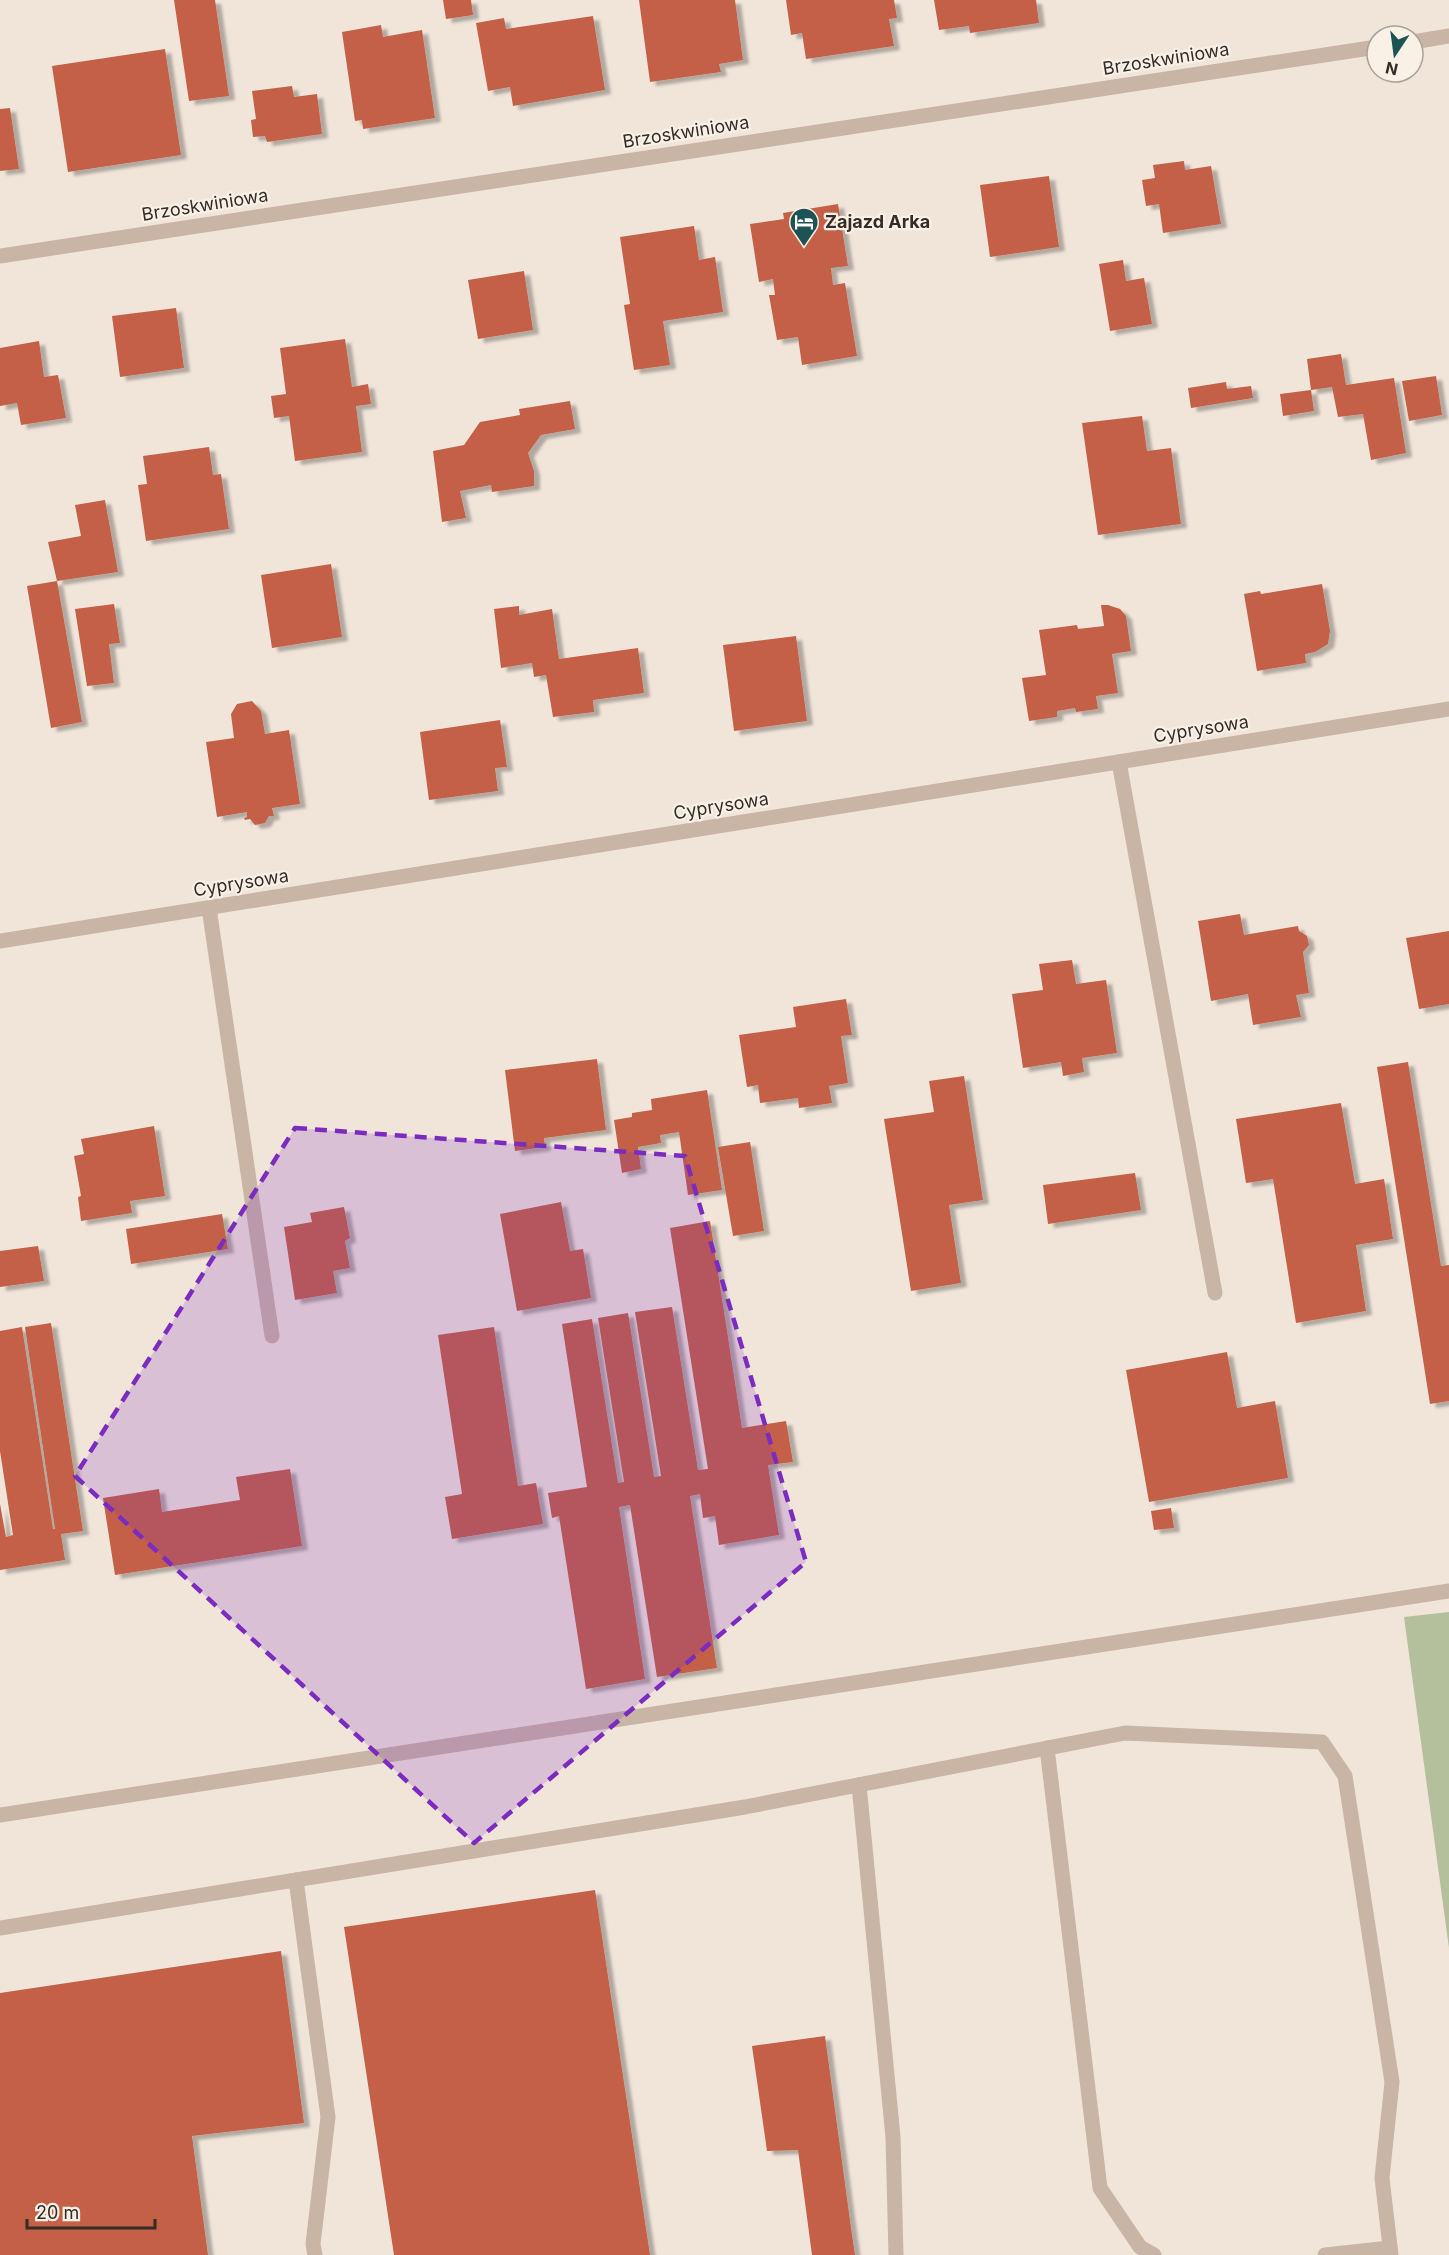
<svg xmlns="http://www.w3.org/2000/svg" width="1449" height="2255" viewBox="0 0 1449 2255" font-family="Inter,sans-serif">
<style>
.green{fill:#b4bf9b}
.building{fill:#c36046;filter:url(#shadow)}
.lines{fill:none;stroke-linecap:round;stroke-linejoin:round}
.service{stroke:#c8b5a6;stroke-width:15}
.minor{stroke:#c8b5a6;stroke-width:15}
.marked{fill:#7b2cbf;fill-opacity:0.2;stroke:#7b2cbf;stroke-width:4.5;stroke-dasharray:12 8;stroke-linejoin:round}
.labels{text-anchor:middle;stroke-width:4.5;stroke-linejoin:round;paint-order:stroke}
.street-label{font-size:18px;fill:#352b27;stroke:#f9f0e6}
.poi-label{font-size:18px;font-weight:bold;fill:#352b27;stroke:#f9f0e6;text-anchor:start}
</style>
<defs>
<filter id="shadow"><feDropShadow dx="6" dy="4" stdDeviation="1.5" flood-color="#0004"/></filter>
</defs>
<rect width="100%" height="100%" fill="#f1e5da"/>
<path class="green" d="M1449,1612V1948L1404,1617Z"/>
<g class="building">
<path d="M174,0H215L229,96L189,101Z"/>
<path d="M443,0H471L473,15L446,19Z"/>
<path d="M639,0H735L743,60L719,64L721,72L650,82Z"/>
<path d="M786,0H894L897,18L889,19L894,46L806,59L802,33L791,35Z"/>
<path d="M934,0H1036L1039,23L970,33L969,26L939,30Z"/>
<path d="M593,16L605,90L513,106L510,87L488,91L476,23L504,18L506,29Z"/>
<path d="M381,25L383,37L422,30L435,118L363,129L362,120L355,121L342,32Z"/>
<path d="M165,49L181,155L68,172L52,66Z"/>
<path d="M292,86L294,97L317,94L322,134L267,142L265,136L253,137L251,120L256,119L252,91Z"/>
<path d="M10,108L19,169L0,171V109Z"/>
<path d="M1184,161L1185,170L1211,166L1221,224L1163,233L1159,204L1146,206L1142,180L1155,178L1153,165Z"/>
<path d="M1049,176L1059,247L990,257L980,185Z"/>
<path d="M838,204L848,266L831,268L833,285L845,283L857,356L802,365L798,337L777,340L769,295H775L773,279L759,282L750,224L784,219L783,213Z"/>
<path d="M694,226L699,260L715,257L723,312L663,321L670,365L634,370L624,305L630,304L620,237Z"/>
<path d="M1123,260L1126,281L1144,278L1152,324L1110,331L1099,264Z"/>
<path d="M524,271L533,330L478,339L468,280Z"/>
<path d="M176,308L184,368L120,377L112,316Z"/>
<path d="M345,339L352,387L368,384L371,404L356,406L362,452L295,461L289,416L274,418L271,396L286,394L280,348Z"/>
<path d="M39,341L44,377L58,375L66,418L21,425L17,403L0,406V348Z"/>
<path d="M1341,354L1346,385L1394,378L1406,453L1371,460L1363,414L1338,417L1332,387L1311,390L1307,359Z"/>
<path d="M1436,376L1442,415L1409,421L1402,381Z"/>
<path d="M1226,382L1227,389L1251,386L1253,398L1191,408L1188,388Z"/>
<path d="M1311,390L1314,411L1283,416L1280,394Z"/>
<path d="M570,401L575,429L541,435L528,453L534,471V486L492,492L491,485L460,491L466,518L442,522L433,451L464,445L480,422L520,415L519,409Z"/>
<path d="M1142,416L1147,451L1171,448L1181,524L1098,535L1082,423Z"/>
<path d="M209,447L213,475L221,474L229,529L146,541L138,485L147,484L143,456Z"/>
<path d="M105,500L118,572L57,581L48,542L81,536L75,505Z"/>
<path d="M331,564L342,637L272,648L261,575Z"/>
<path d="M57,581L82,722L51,728L27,586Z"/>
<path d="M1322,584L1330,631L1328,644L1315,652L1305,654L1306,663L1257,671L1244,594L1260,591L1261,594Z"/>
<path d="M114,604L120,643L109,644L114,683L87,686L75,609Z"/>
<path d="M1101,605H1108L1120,609L1126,616L1131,651L1112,654L1118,693L1096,696L1098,709L1076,712L1075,708L1057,711V717L1029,721L1022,678L1046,675L1039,630L1077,625L1078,629L1104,626Z"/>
<path d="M519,606V615L552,609L559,659L638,648L644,693L593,700L594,712L553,717L546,675L534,677L532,663L501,668L494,609Z"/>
<path d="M796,636L807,721L734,731L723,645Z"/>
<path d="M252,701L261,711L265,734L289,730L300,804L272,808L274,816H269L265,823L255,825L250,819L245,820L244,818L247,817V812L217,817L206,742L234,738L231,714L237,704Z"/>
<path d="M500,720L507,767L495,768L498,791L429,800L420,732Z"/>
<path d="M1240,914L1244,935L1298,926L1299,931L1307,936L1309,945L1303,952L1309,993L1296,995L1301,1017L1253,1025L1248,994L1211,1001L1198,921Z"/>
<path d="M1449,931V1004L1419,1009L1406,938Z"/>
<path d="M1072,960L1076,984L1106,980L1117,1053L1082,1058L1084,1072L1063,1076L1061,1062L1023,1068L1012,994L1043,990L1039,964Z"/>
<path d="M846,999L852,1035L841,1036L848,1083L829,1086L832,1103L799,1108L798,1098L760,1103L758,1085L747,1087L739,1035L796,1027L793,1007Z"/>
<path d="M597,1059L606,1130L544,1138L545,1147L515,1151L505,1070Z"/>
<path d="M1408,1062L1441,1266L1449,1265V1401L1430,1404L1377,1067Z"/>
<path d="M964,1076L983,1200L949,1205L961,1283L911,1291L884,1119L934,1112L929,1081Z"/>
<path d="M707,1090L722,1190L688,1195L679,1132L660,1135L661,1143L638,1147L641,1169L622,1173L614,1120L632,1117V1113L652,1110L651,1099Z"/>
<path d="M1341,1103L1355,1184L1384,1179L1393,1239L1356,1245L1366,1311L1296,1323L1273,1179L1246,1183L1236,1119Z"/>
<path d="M154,1126L165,1196L130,1201L132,1213L81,1221L78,1197L81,1196L74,1156L84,1154L81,1139Z"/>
<path d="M750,1142L764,1231L733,1236L718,1147Z"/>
<path d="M1135,1173L1141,1210L1048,1224L1043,1185Z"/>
<path d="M561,1202L570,1251L583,1249L591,1298L517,1311L500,1214Z"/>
<path d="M344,1207L350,1238L345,1241L350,1268L333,1271L337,1293L295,1300L284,1227L312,1222L310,1213Z"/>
<path d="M222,1214L228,1249L131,1264L126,1229Z"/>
<path d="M710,1221L742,1428L786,1421L793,1462L768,1465L779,1535L719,1545L715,1516L703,1518L700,1494L690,1496L717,1668L657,1677L630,1505L619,1507L645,1679L586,1689L559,1516L552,1518L548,1493L587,1487L562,1324L592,1319L618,1483L624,1482L598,1318L628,1313L654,1477L661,1476L635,1312L672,1307L698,1470L708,1469L670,1228Z"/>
<path d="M38,1246L44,1281L0,1287V1251Z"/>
<path d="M51,1323L83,1531L61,1534L65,1560L0,1570V1504L6,1537L13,1535L0,1451V1331L22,1327L53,1529H55L25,1327Z"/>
<path d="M494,1327L518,1486L536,1483L543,1524L452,1539L445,1497L462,1494L438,1335Z"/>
<path d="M1227,1352L1237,1408L1275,1401L1288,1478L1149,1502L1126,1370Z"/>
<path d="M290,1469L302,1546L115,1575L103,1498L159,1489L162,1512L240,1500L236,1477Z"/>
<path d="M1171,1508L1174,1528L1154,1530L1151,1511Z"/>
<path d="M595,1890L650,2255H394L344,1927Z"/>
<path d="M281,1951L304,2123L192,2136L208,2255H0V1993Z"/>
<path d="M825,2036L851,2228L855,2255H812L798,2150L767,2151L752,2046Z"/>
</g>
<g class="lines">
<g class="service">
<path d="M1119,762L1215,1293"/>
<path d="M209,908L272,1336"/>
<path d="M1047,1748L1100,2188L1140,2247L1154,2255"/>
<path d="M859,1785L893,2137L896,2255"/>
<path d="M0,1815L1449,1591"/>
<path d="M296,1880L328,2117L313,2244L315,2255"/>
<path d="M0,1928L745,1807L1125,1733L1322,1742L1345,1776L1392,2082L1382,2178L1391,2255"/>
<path d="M1325,2255L1390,2248"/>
</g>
<g class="minor">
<path d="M1413,42L1449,36"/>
<path d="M0,256L1377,47"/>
<path d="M0,941L1449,709"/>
</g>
</g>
<path class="marked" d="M295,1128L685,1156L806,1562L474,1843L75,1476Z"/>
<defs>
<g id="hotel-pin" transform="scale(1.5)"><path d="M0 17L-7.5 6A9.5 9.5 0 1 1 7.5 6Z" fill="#1e5355" stroke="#f9f0e6"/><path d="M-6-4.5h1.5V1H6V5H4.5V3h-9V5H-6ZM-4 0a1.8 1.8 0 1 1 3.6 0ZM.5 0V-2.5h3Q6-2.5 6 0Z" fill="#fff"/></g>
</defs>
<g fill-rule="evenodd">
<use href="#hotel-pin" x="804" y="222"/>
</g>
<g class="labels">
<g class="street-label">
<text transform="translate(1166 59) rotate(-9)" y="6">Brzoskwiniowa</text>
<text transform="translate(686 132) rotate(-9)" y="6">Brzoskwiniowa</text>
<text transform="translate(205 205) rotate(-9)" y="6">Brzoskwiniowa</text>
<text transform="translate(1201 729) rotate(-9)" y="6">Cyprysowa</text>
<text transform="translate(721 806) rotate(-9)" y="6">Cyprysowa</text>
<text transform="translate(241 883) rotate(-9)" y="6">Cyprysowa</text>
</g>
<g class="poi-label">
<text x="825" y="228">Zajazd Arka</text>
</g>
</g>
<g transform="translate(1395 54) rotate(193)"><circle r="28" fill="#f9f0e6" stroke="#aba19a" stroke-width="1.5"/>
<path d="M0-4.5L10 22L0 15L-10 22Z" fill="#1e5355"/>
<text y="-9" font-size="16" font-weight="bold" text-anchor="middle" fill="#352b27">N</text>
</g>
<path d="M27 2219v9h128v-9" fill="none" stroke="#352b27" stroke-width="3"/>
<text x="36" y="2219" font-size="18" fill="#352b27" stroke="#f9f0e6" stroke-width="4.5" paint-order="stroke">20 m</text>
</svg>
